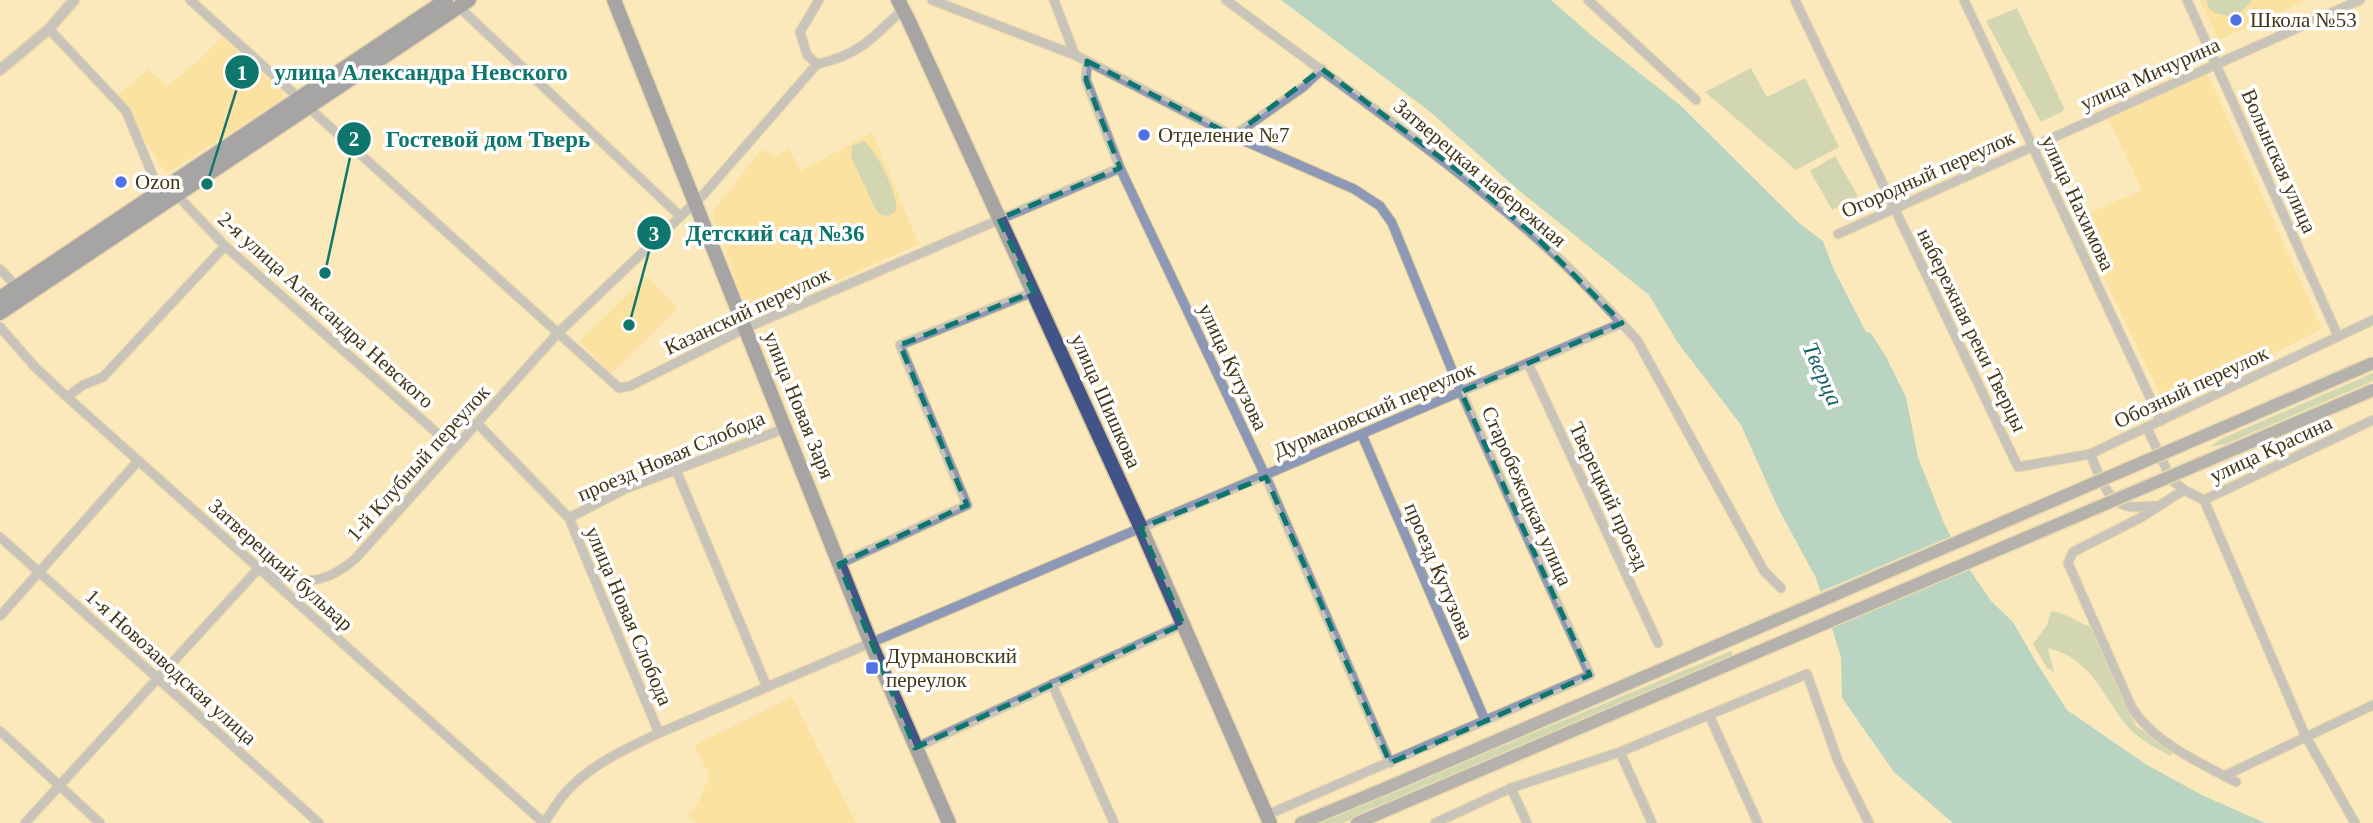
<svg xmlns="http://www.w3.org/2000/svg" width="2373" height="823" viewBox="0 0 2373 823" font-family="'Times New Roman',serif">
<style>
.built{fill:#fdda82}
.green{fill:#a0c2a4}
.water{fill:#68bcca}
.pier{fill:#fbe9bb}
.lines{fill:none;stroke-linecap:round;stroke-linejoin:round}
.minor-casing{stroke:#d6c59a;stroke-width:11}
.tertiary-casing{stroke:#d6c59a;stroke-width:13}
.secondary-casing{stroke:#d6c59a;stroke-width:15}
.primary-casing{stroke:#d6c59a;stroke-width:17}
.minor{stroke:#8c98b6;stroke-width:9}
.tertiary{stroke:#8c98b6;stroke-width:10}
.secondary{stroke:#60709b;stroke-width:12}
.primary{stroke:#415387;stroke-width:14}
.secondary-bridge-casing{stroke:#d6c59a;stroke-width:15;stroke-linecap:butt}
.secondary-bridge{stroke:#60709b;stroke-width:12}
.marked{fill:none;stroke:#0f766e;stroke-width:5;stroke-dasharray:14 9;stroke-linejoin:round}
.poi-dot{fill:#5171e6;stroke:#fff;stroke-width:2.5}
.labels{text-anchor:middle;stroke-width:7;stroke-linejoin:round;paint-order:stroke}
.poi-label{font-size:21px;fill:#433615;stroke:#fff;text-anchor:start}
.street-label{font-size:21px;fill:#433615;stroke:#fff}
.water-label{font-size:23px;font-style:italic;fill:#196069;stroke:#fff}
.leader{fill:none;stroke:#0f766e;stroke-width:2.5}
.callout-dot{fill:#0f766e;stroke:#fff;stroke-width:2.5}
.mark-label{font-size:21px;text-anchor:middle;font-weight:bold;fill:#fff}
.callout-label{font-size:23px;text-anchor:middle;font-weight:bold;fill:#0f766e;stroke:#fff;stroke-width:7;stroke-linejoin:round;paint-order:stroke}
</style>
<rect width="100%" height="100%" fill="#fbe9bb"/>
<g class="built">
<path d="M2200,0H2307L2219,40Z"/>
<path d="M222,37L284,93L282,100L166,174L118,96L148,69L167,86L197,62Z"/>
<path d="M2207,72L2322,329L2166,407L2076,219L2142,190L2108,118Z"/>
<path d="M872,132L919,244L750,320L712,213L762,148L774,156L788,148L801,171Z"/>
<path d="M646,276L678,308L611,374L579,342Z"/>
<path d="M792,697L856,823H696L688,816L701,797L709,775L694,745Z"/>
</g>
<g class="green">
<path d="M2206,0H2252C2242,16 2226,20 2210,10Z"/>
<path d="M2017,8L2065,110L2041,122L1986,21Z"/>
<path d="M1751,68L1767,97L1805,78L1839,147L1796,170L1705,92Z"/>
<path d="M863,141C875,146 900,199 896,211L889,216L881,215L876,210L851,157L852,146Z"/>
<path d="M1835,156L1858,196L1832,210L1810,171Z"/>
<path d="M2373,373V381L2226,444L2209,447L2223,438Z"/>
<path d="M2051,611C2068,613 2076,623 2093,627L2136,726L2172,751L2171,756C2156,748 2138,739 2127,726C2102,695 2091,658 2048,648L2054,672L2047,668L2033,644L2047,625Z"/>
<path d="M1731,651L1733,657L1343,823H1316Z"/>
</g>
<path class="water" d="M1281,0H1551L1591,35L1680,105L1799,223L1823,241L1833,268L1866,332L1871,333L1885,355L1906,397L1918,457L1943,521L1961,557L1991,601L2013,622L2036,662L2067,710L2147,765L2202,795L2265,823H1953L1947,818L1894,772L1842,698L1841,657L1816,578L1778,508L1741,425L1678,343L1649,295L1522,193L1429,111Z"/>
<path class="pier" d="M1954,535L1964,555L1973,568L1829,629L1817,593Z"/>
<g class="lines">
<g class="minor-casing">
<g id="minor">
<path d="M190,0L299,98"/>
<path d="M932,0L1075,55L1233,136L1354,189L1380,206L1392,223L1461,392L1590,675L1267,815"/>
<path d="M1054,0L1075,55"/>
<path d="M1226,0C1329,77 1435,149 1532,234C1569,266 1604,304 1637,340L1764,571L1781,588"/>
<path d="M1588,0L1696,100"/>
<path d="M1795,0L2018,467L2090,454L2373,320"/>
<path d="M1964,0L2161,421"/>
<path d="M2187,0L2338,336"/>
<path d="M459,7L679,215"/>
<path d="M49,29L126,111L155,181L162,190"/>
<path d="M1087,61L1086,80L1120,168L1266,477L1390,763"/>
<path d="M817,64L807,55L800,32L819,0"/>
<path d="M308,107L619,388L630,386L746,328L1120,168"/>
<path d="M1233,136L1303,87L1322,69"/>
<path d="M177,195L225,246L454,448"/>
<path d="M1838,234L2360,0"/>
<path d="M0,269L17,287"/>
<path d="M0,327L35,367L67,397L544,823"/>
<path d="M1528,363L1658,643"/>
<path d="M67,397L83,385L103,377L225,246"/>
<path d="M477,423L569,518L659,733"/>
<path d="M2147,428L2171,479L2184,490L2204,500"/>
<path d="M1362,435L1485,720"/>
<path d="M2090,454C2100,475 2106,505 2133,507C2141,507 2148,506 2156,506"/>
<path d="M676,470L767,687"/>
<path d="M2184,490L2140,518L2073,552L2068,563L2131,706C2151,741 2200,763 2236,782"/>
<path d="M2204,500L2305,735L2355,823"/>
<path d="M2204,500L2373,420"/>
<path d="M569,518L625,489L786,428"/>
<path d="M0,537L319,823"/>
<path d="M839,564L967,505L900,345L1033,292"/>
<path d="M0,616L138,461"/>
<path d="M1052,684L1114,823"/>
<path d="M1709,715L1758,823"/>
<path d="M0,731L100,823"/>
<path d="M915,748L1183,624"/>
<path d="M1620,752L1652,823"/>
<path d="M2224,776L2373,705"/>
<path d="M1511,788L1527,823"/>
<path d="M25,823L259,568C300,583 321,589 356,558L558,333L704,194L817,64C858,56 875,36 903,9"/>
<path d="M544,823C551,813 558,801 566,792C591,764 626,749 659,733L1622,323"/>
<path d="M1435,823L1511,788L1620,752L1807,674L1838,761L1869,823"/>
</g>
</g>
<g class="tertiary-casing">
<path id="tertiary" d="M0,70L49,29L74,0"/>
</g>
<g class="secondary-casing">
<g id="secondary">
<path d="M1301,823L1386,788"/>
<path d="M1357,823L1394,807"/>
</g>
</g>
<g class="primary-casing">
<g id="primary">
<path d="M614,0L871,644L949,823"/>
<path d="M898,0L908,19L1141,528L1270,823"/>
<path d="M0,298L446,0"/>
<path d="M0,313L469,0"/>
</g>
</g>
<use href="#minor" class="minor"/>
<use href="#tertiary" class="tertiary"/>
<use href="#secondary" class="secondary"/>
<use href="#primary" class="primary"/>
<g class="secondary-bridge-casing">
<g id="secondary-bridge">
<path d="M1386,788L2373,363"/>
<path d="M1394,807L2373,390"/>
</g>
</g>
<use href="#secondary-bridge" class="secondary-bridge"/>
</g>
<path d="M0 0H2373V823H0ZM1087,61L1233,136L1322,69L1457,170L1535,236L1622,323L1461,392L1590,675L1390,763L1266,477L1141,528L1183,624L915,748L839,564L967,505L900,345L1033,292L999,219L1120,168L1086,80Z" fill="#fbe9bb" fill-opacity=".55" fill-rule="evenodd"/>
<path class="marked" d="M1087,61L1233,136L1322,69L1457,170L1535,236L1622,323L1461,392L1590,675L1390,763L1266,477L1141,528L1183,624L915,748L839,564L967,505L900,345L1033,292L999,219L1120,168L1086,80Z"/>
<g class="poi-dot">
<circle cx="2236" cy="20" r="7"/>
<circle cx="1144" cy="135" r="7"/>
<circle cx="121" cy="182" r="7"/>
<rect x="865" y="661" width="14" height="14" rx="3.5"/>
</g>
<g class="labels">
<g class="poi-label">
<text x="2250" y="27">Школа №53</text>
<text x="1158" y="142">Отделение №7</text>
<text x="135" y="189">Ozon</text>
<text x="886" y="663">Дурмановский<tspan x="886" dy="24">переулок</tspan></text>
</g>
<g class="street-label">
<text transform="translate(2150 74) rotate(-24)" y="7">улица Мичурина</text>
<text transform="translate(2279 161) rotate(66)" y="7">Волынская улица</text>
<text transform="translate(1480 173) rotate(40)" y="7">Затверецкая набережная</text>
<text transform="translate(1928 174) rotate(-24)" y="7">Огородный переулок</text>
<text transform="translate(2078 203) rotate(65)" y="7">улица Нахимова</text>
<text transform="translate(326 310) rotate(42)" y="7">2-я улица Александра Невского</text>
<text transform="translate(747 311) rotate(-25)" y="7">Казанский переулок</text>
<text transform="translate(1972 330) rotate(64)" y="7">набережная реки Тверцы</text>
<text transform="translate(1233 367) rotate(65)" y="7">улица Кутузова</text>
<text transform="translate(2191 387) rotate(-25)" y="7">Обозный переулок</text>
<text transform="translate(1106 401) rotate(66)" y="7">улица Шишкова</text>
<text transform="translate(799 405) rotate(68)" y="7">улица Новая Заря</text>
<text transform="translate(1374 410) rotate(-23)" y="7">Дурмановский переулок</text>
<text transform="translate(2271 449) rotate(-25)" y="7">улица Красина</text>
<text transform="translate(671 456) rotate(-23)" y="7">проезд Новая Слобода</text>
<text transform="translate(418 463) rotate(-48)" y="7">1-й Клубный переулок</text>
<text transform="translate(1527 496) rotate(66)" y="7">Старобежецкая улица</text>
<text transform="translate(1609 496) rotate(65)" y="7">Тверецкий проезд</text>
<text transform="translate(281 565) rotate(42)" y="7">Затверецкий бульвар</text>
<text transform="translate(1439 571) rotate(67)" y="7">проезд Кутузова</text>
<text transform="translate(629 616) rotate(67)" y="7">улица Новая Слобода</text>
<text transform="translate(171 667) rotate(42)" y="7">1-я Новозаводская улица</text>
</g>
<g class="water-label">
<text transform="translate(1823 374) rotate(66)" y="8">Тверца</text>
</g>
</g>
<path class="leader" d="M207 184L242 72M325 273L354 139M629 325L654 233"/>
<g class="callout-dot">
<circle cx="207" cy="184" r="7"/>
<circle cx="325" cy="273" r="7"/>
<circle cx="629" cy="325" r="7"/>
<circle cx="242" cy="72" r="18"/>
<circle cx="354" cy="139" r="18"/>
<circle cx="654" cy="233" r="18"/>
</g>
<g class="mark-label">
<text x="242" y="80">1</text>
<text x="354" y="146">2</text>
<text x="654" y="241">3</text>
</g>
<g class="callout-label">
<text x="421" y="80">улица Александра Невского</text>
<text x="488" y="147">Гостевой дом Тверь</text>
<text x="775" y="241">Детский сад №36</text>
</g>
</svg>
